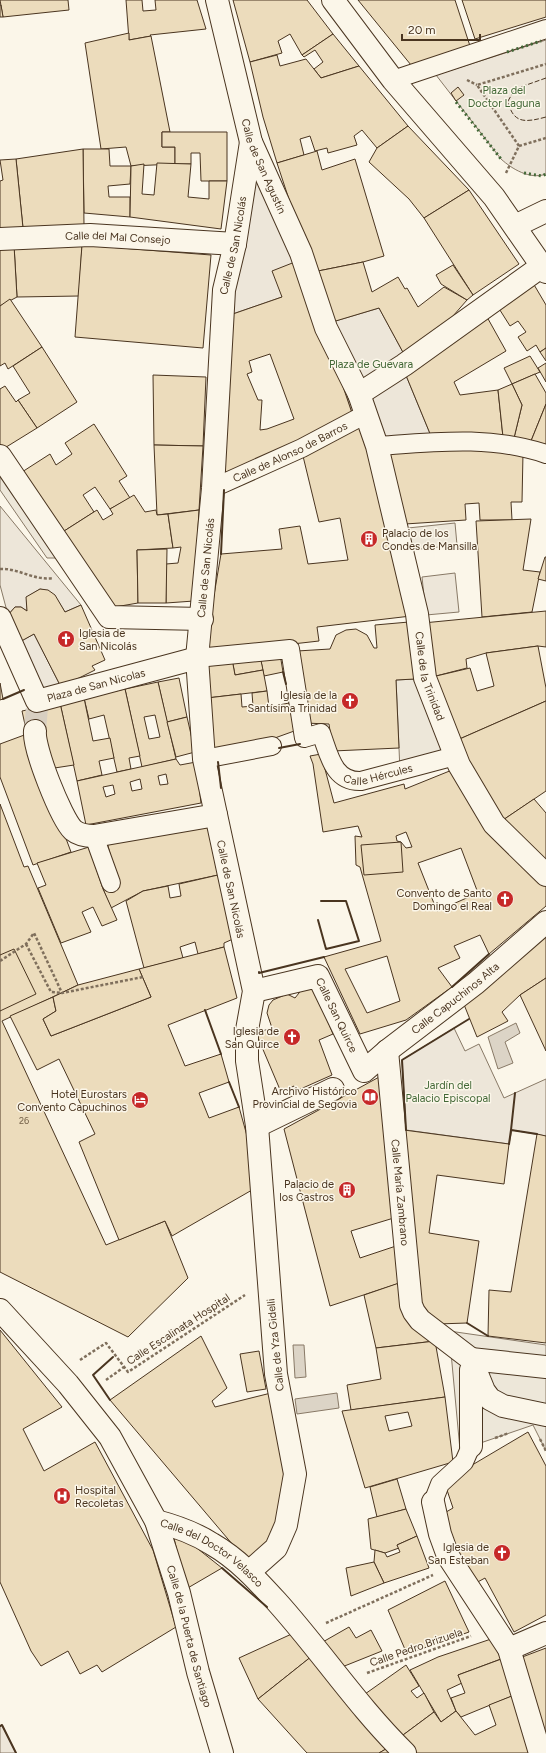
<svg xmlns="http://www.w3.org/2000/svg" width="546" height="1753" viewBox="0 0 546 1753" font-family="Figtree,sans-serif">
<style>
.green{fill:#ede6d9;stroke:#887966}
.parking{fill:#ede7d9;stroke:#887966}
.water{fill:#dcd4c6;stroke:#887966}
.building{fill:#ecdcbc;stroke:#4a3520;fill-rule:evenodd}
.lines{fill:none;stroke-linecap:round;stroke-linejoin:round}
.minor-tunnel{stroke:#d8cfc1;stroke-width:22;stroke-dasharray:22 11;stroke-linecap:butt}
.pedestrian-casing{stroke:#4a3520;stroke-width:20}
.minor-casing{stroke:#4a3520;stroke-width:24}
.path{stroke:#7f6f5c;stroke-width:2.5;stroke-dasharray:3 2;stroke-linecap:butt}
.pedestrian{stroke:#fbf6e9;stroke-width:18}
.minor{stroke:#fbf6e9;stroke-width:22}
.hedge{stroke:#436837;stroke-width:3;stroke-dasharray:2 3;stroke-linecap:butt}
.fence{stroke:#4a3520;stroke-width:1;stroke-dasharray:5 2;stroke-linecap:butt}
.wall{stroke:#4a3520;stroke-width:2}
.labels{text-anchor:middle;stroke-width:3;stroke-linejoin:round;paint-order:stroke}
.number-label{font-size:9px;fill:#725f47}
.park-label{font-size:11px;fill:#436837;stroke:#fbf6e9}
.street-label{font-size:11px;fill:#4a3520;stroke:#fbf6e9}
.poi-label{font-size:11px;fill:#4a3520;stroke:#fbf6e9;text-anchor:end}
</style>
<rect width="100%" height="100%" fill="#fbf6e9"/>
<g class="green">
<path d="M546,40V174C530,180 512,169 501,159L436,75Z"/>
<path d="M257,177L300,260L282,297L227,316L236,250Z"/>
<path d="M379,308L405,356V373L431,436L384,451L353,416L322,325Z"/>
<path d="M0,506L81,605L65,612C58,601 54,591 40,589L27,597V611L21,607H15L8,615L0,585Z"/>
<path d="M455,573L459,612L426,615L422,577Z"/>
<path d="M34,634L61,687L43,693L16,644Z"/>
<path d="M454,1028L465,1051L479,1044L504,1098L546,1079V1136L512,1130L509,1144L406,1130L402,1060Z"/>
<path d="M2,1725L16,1753H0V1726Z"/>
</g>
<g class="parking">
<path d="M0,467L61,558H47L0,490Z"/>
<path d="M455,523L457,545L411,550L408,528Z"/>
<path d="M415,679L455,756L400,771L396,680Z"/>
<path d="M449,1331L546,1345V1451L533,1425L460,1450Z"/>
</g>
<g class="water">
<path d="M516,1023L520,1033L505,1042L513,1063L498,1069L488,1037Z"/>
<path d="M293,1345H304L306,1377L295,1378Z"/>
<path d="M337,1393L339,1408L297,1414L295,1399Z"/>
</g>
<g class="building">
<path d="M0,0H68L69,10L3,17Z"/>
<path d="M126,0H142L143,11L156,10L155,0H197L206,29L150,35L151,36L129,40Z"/>
<path d="M233,0H307L333,34L302,55L290,34L278,41L282,53L250,62Z"/>
<path d="M358,0H455L470,46L411,65Z"/>
<path d="M462,0H546V17L475,39Z"/>
<path d="M0,5H1L3,17H0Z"/>
<path d="M129,33V40L151,36L170,132H162V147H175V164L131,166L126,147L101,149L85,43Z"/>
<path d="M333,34L359,66L321,78L314,69L323,62L315,50L304,57L302,55Z"/>
<path d="M277,55L280,66L306,59L321,78L359,66L408,126L377,148L362,130L354,136L357,145L328,153L327,148L315,151L310,136L300,139L304,155L277,163L263,117L250,62Z"/>
<path d="M458,87L464,95L456,101L451,93Z"/>
<path d="M408,126L469,190L424,218L409,199L369,162L377,148Z"/>
<path d="M162,132H227V181H201L200,153H191V164H175V147H162Z"/>
<path d="M83,149H109L110,166H131L130,184L108,186L109,197H130V217L84,213Z"/>
<path d="M83,149L84,225L23,228L16,159Z"/>
<path d="M317,151L322,170L355,159L384,256L363,262L313,272L277,163Z"/>
<path d="M16,159L23,228L0,229V181L3,180L0,160Z"/>
<path d="M157,163L191,164L188,197L209,199V181H227L221,229L130,217L131,166L144,164L142,194L154,195Z"/>
<path d="M469,190L519,264L473,295L424,218Z"/>
<path d="M14,245H82L79,296L17,297Z"/>
<path d="M14,245L17,297L0,306V246Z"/>
<path d="M82,245L211,255L203,348L75,337Z"/>
<path d="M300,260L353,416L227,473L222,469L227,316L282,297L272,271ZM270,354L294,419L267,429L260,430L262,400H258L247,374L252,372L249,361Z"/>
<path d="M363,262L372,292L398,277L405,289L407,288L418,307L444,287L467,300L446,324L405,356L379,308L329,323L313,272Z"/>
<path d="M453,265L473,295L467,300L441,284L436,275Z"/>
<path d="M533,283L546,305V348L540,352L536,345L527,351L518,337L526,332L518,321L510,326L498,307Z"/>
<path d="M10,299L42,347L8,369L5,363L0,366V306Z"/>
<path d="M487,317L506,351L454,382L460,395L498,390L503,437L431,436L405,373Z"/>
<path d="M42,347L77,402L37,428L18,400L30,393L13,366Z"/>
<path d="M546,348V361L540,352Z"/>
<path d="M530,356L540,372L512,384L504,368Z"/>
<path d="M546,363V382L538,368Z"/>
<path d="M535,374L546,393V404L531,441L514,438L522,405L512,384Z"/>
<path d="M153,375L206,377L203,446L154,445Z"/>
<path d="M512,384L522,405L514,438L503,437L498,390Z"/>
<path d="M5,386L16,402L18,400L37,428L3,449L0,445V389Z"/>
<path d="M546,404V447L531,441Z"/>
<path d="M362,422L411,616L317,627L319,641L204,654L221,554L282,549L279,529L300,526L308,564L348,560L340,518L319,522L302,452Z"/>
<path d="M94,424L127,476L119,481L130,498L110,509L95,487L83,495L94,512L61,533L22,472L50,454L56,465L72,454L65,443Z"/>
<path d="M154,445L203,446L199,510L157,515Z"/>
<path d="M492,447L523,453L522,502H511L512,520H480L479,503L465,504L466,520L405,524L384,451Z"/>
<path d="M134,495L145,512L156,510L157,515L168,514L173,548L137,550L138,603L109,608L61,533L97,510L103,520L113,514L110,509Z"/>
<path d="M199,510L194,601L166,603V564L178,563L181,547L173,548L168,514Z"/>
<path d="M531,519L523,570L540,572L532,612L482,617L476,521Z"/>
<path d="M167,549L166,603H138L137,550Z"/>
<path d="M545,557H546V581L538,579Z"/>
<path d="M40,589L48,590L55,595L65,612L81,605L105,660L92,666L95,670L61,687L34,634L16,644L8,615L15,607H21L27,611L26,597Z"/>
<path d="M546,611V647L538,646L486,653L466,659L467,668L432,677L423,623Z"/>
<path d="M409,622L415,679L396,680L399,748L333,751L329,724L304,723L297,651L330,649L336,635L346,630L356,629L367,635L374,648H377L375,625Z"/>
<path d="M538,646L546,688V701L455,741L432,677L470,668L477,691L494,686L486,653Z"/>
<path d="M280,654L283,672L264,676L260,656Z"/>
<path d="M260,656L263,670L235,675L232,659Z"/>
<path d="M232,659L235,675L263,670L267,691L207,698L204,661Z"/>
<path d="M179,678L187,717L167,722L158,682Z"/>
<path d="M158,682L176,759L142,767L125,689ZM155,715L160,737L149,739L144,717Z"/>
<path d="M0,683L3,699L0,700Z"/>
<path d="M125,689L140,756L129,758L131,769L117,772L104,715L89,719L84,698Z"/>
<path d="M267,691L269,707L289,703L297,730L261,743L210,753L207,698L241,694L242,707L253,706L252,693Z"/>
<path d="M84,698L93,741L110,738L114,758L99,761L102,775L77,781L60,703Z"/>
<path d="M546,701V791L503,820L455,741Z"/>
<path d="M60,703L74,765L48,769L27,734L22,711Z"/>
<path d="M187,717L195,752L176,757L167,722Z"/>
<path d="M27,734L71,852L33,865L0,777V744Z"/>
<path d="M321,754L334,803L404,784L405,789L457,768L546,881V906L489,954L480,935L454,946L460,958L438,968L452,987L406,1020L360,1034L324,957L381,941L360,867L356,865L355,836L362,837L358,826L323,832L313,764L310,756ZM406,832L412,847L406,848L401,842L397,841L396,836ZM461,848L478,893L437,911L418,863ZM387,956L400,1001L367,1013L345,969Z"/>
<path d="M176,759L180,765L196,762L201,803L86,825L77,781ZM166,774L168,784L160,785L158,776ZM140,779L142,789L132,791L130,782ZM113,785L115,794L106,797L103,787Z"/>
<path d="M534,799L546,813V861L503,820Z"/>
<path d="M0,804L24,867L28,866L78,985L2,1021L106,1245L165,1221L188,1278L128,1337L0,1272Z"/>
<path d="M207,824L218,875L143,891L111,908L103,889L117,881L107,842Z"/>
<path d="M401,842L403,872L364,875L361,845Z"/>
<path d="M89,847L103,889L117,920L102,926L93,907L82,912L91,932L61,943L38,888L46,885L37,863Z"/>
<path d="M218,875L233,939L224,943V947L198,954L195,942L180,947L183,958L144,968L126,901L143,891L168,886L170,898L181,896L179,884Z"/>
<path d="M546,927V978L520,995L502,1012L508,1021L477,1037L461,997Z"/>
<path d="M224,947L237,998L168,1025L185,1066L221,1054L229,1082L199,1093L209,1118L239,1107L249,1143L252,1190L172,1236L165,1221L119,1240L79,1142L95,1134L59,1059L37,1070L10,1016L53,997L56,1011L43,1019L51,1036L151,997L139,969Z"/>
<path d="M14,949L36,994L0,1011V955Z"/>
<path d="M139,969L151,997L51,1036L43,1019L56,1011L53,997L78,985Z"/>
<path d="M546,978V1051L520,995Z"/>
<path d="M311,987L315,990L333,1034L319,1040L332,1075L296,1091L294,1086L281,1092L256,1033L272,1028L267,1013L269,1005L273,1000L287,994L295,998L303,988Z"/>
<path d="M381,1076L397,1217L351,1231L360,1258L396,1246L403,1282L330,1306L284,1129Z"/>
<path d="M404,1130L509,1144L504,1184L437,1175L429,1233L479,1241L467,1323L437,1324L413,1301Z"/>
<path d="M537,1134L546,1136V1343L488,1336L489,1290L511,1292Z"/>
<path d="M399,1283L435,1341L376,1348L364,1295Z"/>
<path d="M0,1330L62,1407L23,1429L44,1471L95,1442L153,1550L176,1627L102,1672L97,1665L80,1674L68,1651L41,1666L31,1651L0,1582Z"/>
<path d="M201,1336L227,1388L212,1401L215,1407L271,1393L289,1471L276,1537L250,1565L110,1400Z"/>
<path d="M435,1341L445,1397L351,1410L347,1385L381,1379L376,1348Z"/>
<path d="M259,1351L266,1389L247,1392L240,1354Z"/>
<path d="M445,1397L453,1462L365,1488L342,1411ZM408,1412L412,1426L389,1431L385,1416Z"/>
<path d="M528,1432L546,1466V1615L514,1632L485,1578L474,1584L444,1528L441,1515L453,1508L446,1487L462,1471Z"/>
<path d="M397,1479L406,1509L377,1517L370,1487Z"/>
<path d="M406,1509L417,1536L397,1545L399,1548L385,1553L371,1549L368,1519Z"/>
<path d="M173,1534L193,1545L222,1568L186,1589Z"/>
<path d="M417,1536L429,1568L384,1583L374,1562L375,1550L385,1553L387,1557L400,1552L397,1545Z"/>
<path d="M374,1562L384,1583L351,1596L346,1568Z"/>
<path d="M445,1581L469,1632L407,1654L388,1610Z"/>
<path d="M349,1627L356,1638L371,1630L382,1651L342,1667L321,1643Z"/>
<path d="M296,1632L312,1656L258,1699L239,1658Z"/>
<path d="M494,1638L501,1659L458,1675L462,1683L447,1690L456,1711L441,1722L410,1670L438,1657Z"/>
<path d="M546,1648V1739L517,1659Z"/>
<path d="M312,1656L391,1746L379,1753H307L258,1699Z"/>
<path d="M504,1658L517,1694L461,1717L456,1711L451,1698L465,1693L458,1675Z"/>
<path d="M406,1665L419,1686L411,1691L417,1698L424,1693L434,1712L399,1738L365,1694Z"/>
<path d="M517,1694L529,1753H415L399,1738L434,1712L441,1722L456,1711L475,1735L496,1725L489,1705Z"/>
<path d="M391,1746L396,1753H379Z"/>
</g>
<g class="lines">
<path class="minor-tunnel" d="M35,731L37,707"/>
<g class="pedestrian-casing">
<g id="pedestrian">
<path d="M393,80L546,29"/>
<path d="M377,446C434,442 491,435 546,454"/>
<path id="s1" d="M213,488L302,448L366,414"/>
<path id="s2" d="M197,658L290,649L304,738L321,733C329,754 333,782 361,781L455,756"/>
<path d="M204,759L272,746"/>
<path d="M94,836L111,883"/>
<path d="M433,1502L440,1484L464,1462L471,1446"/>
</g>
</g>
<g class="minor-casing">
<g id="minor">
<path id="s3" d="M217,0L251,142L301,253L326,328L359,394L377,446L417,614L425,678L459,765L494,824L546,875"/>
<path d="M333,0L393,80L494,197L546,272"/>
<path d="M515,226L546,211"/>
<path id="s4" d="M0,239L90,235L235,244"/>
<path d="M359,394L404,365L542,266"/>
<path d="M0,456L109,617L202,619"/>
<path id="s5" d="M0,618L37,701L197,658"/>
<path d="M35,731C33,748 61,818 73,830C79,835 86,836 94,836L216,815"/>
<path id="s6" d="M254,991L318,976L364,1071L387,1051L476,983L546,922"/>
<path id="s7" d="M387,1051L411,1305L414,1312L420,1320L471,1359L484,1391L490,1399L503,1406L546,1415"/>
<path d="M257,1126L333,1089"/>
<path id="s8" d="M0,1310L68,1384L110,1437L156,1521L179,1593L198,1672L222,1753"/>
<path d="M471,1359L546,1367"/>
<path d="M471,1370V1446"/>
<path d="M433,1502L440,1534L448,1556L509,1649L540,1753"/>
<path id="s9" d="M156,1521C175,1526 195,1533 212,1544C238,1559 257,1580 277,1602C321,1651 358,1707 405,1753"/>
<path id="s10" d="M249,1572L276,1548L286,1525L295,1474L276,1374L257,1126L247,1061V1030L254,991L204,759L197,658L213,488L224,290L235,244L251,142"/>
<path d="M509,1649L546,1633"/>
</g>
</g>
<g class="path">
<path d="M467,80L477,85"/>
<path d="M519,146L477,85L546,64"/>
<path d="M506,173L519,146L546,138"/>
<path d="M0,569C19,568 34,581 53,578"/>
<path d="M26,944L51,992L62,993"/>
<path d="M0,961L26,944L34,933L62,993L143,977"/>
<path d="M80,1360L106,1343L128,1372L245,1295"/>
<path d="M106,1380L124,1367"/>
<path d="M495,1438L509,1433"/>
<path d="M540,1439L546,1451"/>
<path d="M326,1623L433,1575"/>
<path d="M367,1673L471,1636"/>
</g>
<use href="#pedestrian" class="pedestrian"/>
<use href="#minor" class="minor"/>
<g class="hedge">
<path d="M507,52L541,41"/>
<path d="M456,102L501,159"/>
<path d="M524,173L542,176L546,174"/>
</g>
<path class="fence" d="M546,78L515,89L508,101C513,125 527,122 546,117"/>
<g class="wall">
<path d="M221,554L224,490"/>
<path d="M283,672L286,684"/>
<path d="M3,699L24,690"/>
<path d="M279,748L300,744"/>
<path d="M218,762L221,788"/>
<path d="M318,920L326,949L359,941L346,901H321"/>
<path d="M259,972V973L324,957"/>
<path d="M452,987L489,954"/>
<path d="M205,1010L221,1054"/>
<path d="M229,1082L239,1107"/>
<path d="M406,1130L402,1060L469,1019"/>
<path d="M511,1130L515,1093"/>
<path d="M509,1144L511,1130L537,1134"/>
<path d="M467,1323L488,1336"/>
<path d="M110,1400L93,1375L113,1357"/>
<path d="M222,1568L267,1607"/>
<path d="M0,1726L2,1725L16,1753"/>
</g>
</g>
<defs>
<g id="building-disc" transform="scale(0.9)"><circle r="9.5" fill="#c62828" stroke="#fbf6e9"/><path d="M-4-6H4V6H1V3H-1V6H-4ZM-2.5-4.3h1.7v1.8h-1.7ZM.8-4.3h1.7v1.8H.8ZM-2.5-1h1.7V.8h-1.7ZM.8-1h1.7V.8H.8Z" fill="#fff"/></g>
<g id="church-disc" transform="scale(0.9)"><circle r="9.5" fill="#c62828" stroke="#fbf6e9"/><path d="M-1.2-6h2.4v3.5h3.3v2.4h-3.3V6h-2.4V-.1h-3.3v-2.4h3.3Z" fill="#fff"/></g>
<g id="library-disc" transform="scale(0.9)"><circle r="9.5" fill="#c62828" stroke="#fbf6e9"/><path d="M-6-4Q-3-5.5-.7-3.5V5Q-3 3-6 4ZM6-4Q3-5.5 .7-3.5V5Q3 3 6 4Z" fill="#fff"/></g>
<g id="hotel-disc" transform="scale(0.9)"><circle r="9.5" fill="#c62828" stroke="#fbf6e9"/><path d="M-6-4.5h1.5V1H6V5H4.5V3h-9V5H-6ZM-4 0a1.8 1.8 0 1 1 3.6 0ZM.5 0V-2.5h3Q6-2.5 6 0Z" fill="#fff"/></g>
<g id="hospital-disc" transform="scale(0.9)"><circle r="9.5" fill="#c62828" stroke="#fbf6e9"/><path d="M-5-5h3v3.5h4V-5h3V5h-3V1.5h-4V5h-3Z" fill="#fff"/></g>
</defs>
<g fill-rule="evenodd">
<use href="#building-disc" x="369" y="539"/>
<use href="#church-disc" x="66" y="639"/>
<use href="#church-disc" x="350" y="701"/>
<use href="#church-disc" x="505" y="899"/>
<use href="#church-disc" x="292" y="1037"/>
<use href="#library-disc" x="370" y="1097"/>
<use href="#hotel-disc" x="140" y="1100"/>
<use href="#building-disc" x="347" y="1190"/>
<use href="#hospital-disc" x="62" y="1496"/>
<use href="#church-disc" x="502" y="1553"/>
</g>
<g class="labels">
<g class="number-label">
<text x="24" y="1124">26</text>
</g>
<g class="park-label">
<text x="504" y="94">Plaza del<tspan x="504" dy="13">Doctor Laguna</tspan></text>
<text x="371" y="368">Plaza de Guevara</text>
<text x="448" y="1089">Jardín del<tspan x="448" dy="13">Palacio Episcopal</tspan></text>
</g>
<g class="street-label">
<text dy="4" stroke="none"><textPath href="#s3" startOffset="173">Calle de San Agustín</textPath></text>
<text dy="4" stroke="none"><textPath href="#s4" startOffset="118">Calle del Mal Consejo</textPath></text>
<text dy="4" stroke="none"><textPath href="#s10" startOffset="1353">Calle de San Nicolás</textPath></text>
<text dy="4" stroke="none"><textPath href="#s1" startOffset="85">Calle de Alonso de Barros</textPath></text>
<text dy="4" stroke="none"><textPath href="#s10" startOffset="1029">Calle de San Nicolás</textPath></text>
<text dy="4" stroke="none"><textPath href="#s3" startOffset="712">Calle de la Trinidad</textPath></text>
<text dy="4" stroke="none"><textPath href="#s5" startOffset="152">Plaza de San Nicolas</textPath></text>
<text dy="4" stroke="none"><textPath href="#s2" startOffset="287">Calle Hércules</textPath></text>
<text transform="translate(231 889) rotate(78)" y="4">Calle de San Nicolás</text>
<text dy="4" stroke="none"><textPath href="#s6" startOffset="288">Calle Capuchinos Alta</textPath></text>
<text dy="4" stroke="none"><textPath href="#s6" startOffset="109">Calle San Quirce</textPath></text>
<text dy="4" stroke="none"><textPath href="#s7" startOffset="142">Calle María Zambrano</textPath></text>
<text transform="translate(178 1329) rotate(-33)" y="4">Calle Escalinata Hospital</text>
<text transform="translate(275 1345) rotate(-96)" y="4">Calle de Yza Gidelli</text>
<text dy="4" stroke="none"><textPath href="#s9" startOffset="65">Calle del Doctor Velasco</textPath></text>
<text dy="4" stroke="none"><textPath href="#s8" startOffset="384">Calle de la Puerta de Santiago</textPath></text>
<text transform="translate(416 1647) rotate(-19)" y="4">Calle Pedro Brizuela</text>
</g>
<g class="poi-label">
<text x="382" y="537" text-anchor="start">Palacio de los<tspan x="382" dy="13">Condes de Mansilla</tspan></text>
<text x="79" y="637" text-anchor="start">Iglesia de<tspan x="79" dy="13">San Nicolás</tspan></text>
<text x="337" y="699">Iglesia de la<tspan x="337" dy="13">Santísima Trinidad</tspan></text>
<text x="492" y="897">Convento de Santo<tspan x="492" dy="13">Domingo el Real</tspan></text>
<text x="279" y="1035">Iglesia de<tspan x="279" dy="13">San Quirce</tspan></text>
<text x="357" y="1095">Archivo Histórico<tspan x="357" dy="13">Provincial de Segovia</tspan></text>
<text x="127" y="1098">Hotel Eurostars<tspan x="127" dy="13">Convento Capuchinos</tspan></text>
<text x="334" y="1188">Palacio de<tspan x="334" dy="13">los Castros</tspan></text>
<text x="75" y="1494" text-anchor="start">Hospital<tspan x="75" dy="13">Recoletas</tspan></text>
<text x="489" y="1551">Iglesia de<tspan x="489" dy="13">San Esteban</tspan></text>
</g>
</g>
<path d="M402 34v6h78v-6" fill="none" stroke="#4a3520" stroke-width="2"/>
<text x="408" y="34" font-size="12" fill="#4a3520" stroke="#fbf6e9" stroke-width="3" paint-order="stroke">20 m</text>
</svg>
